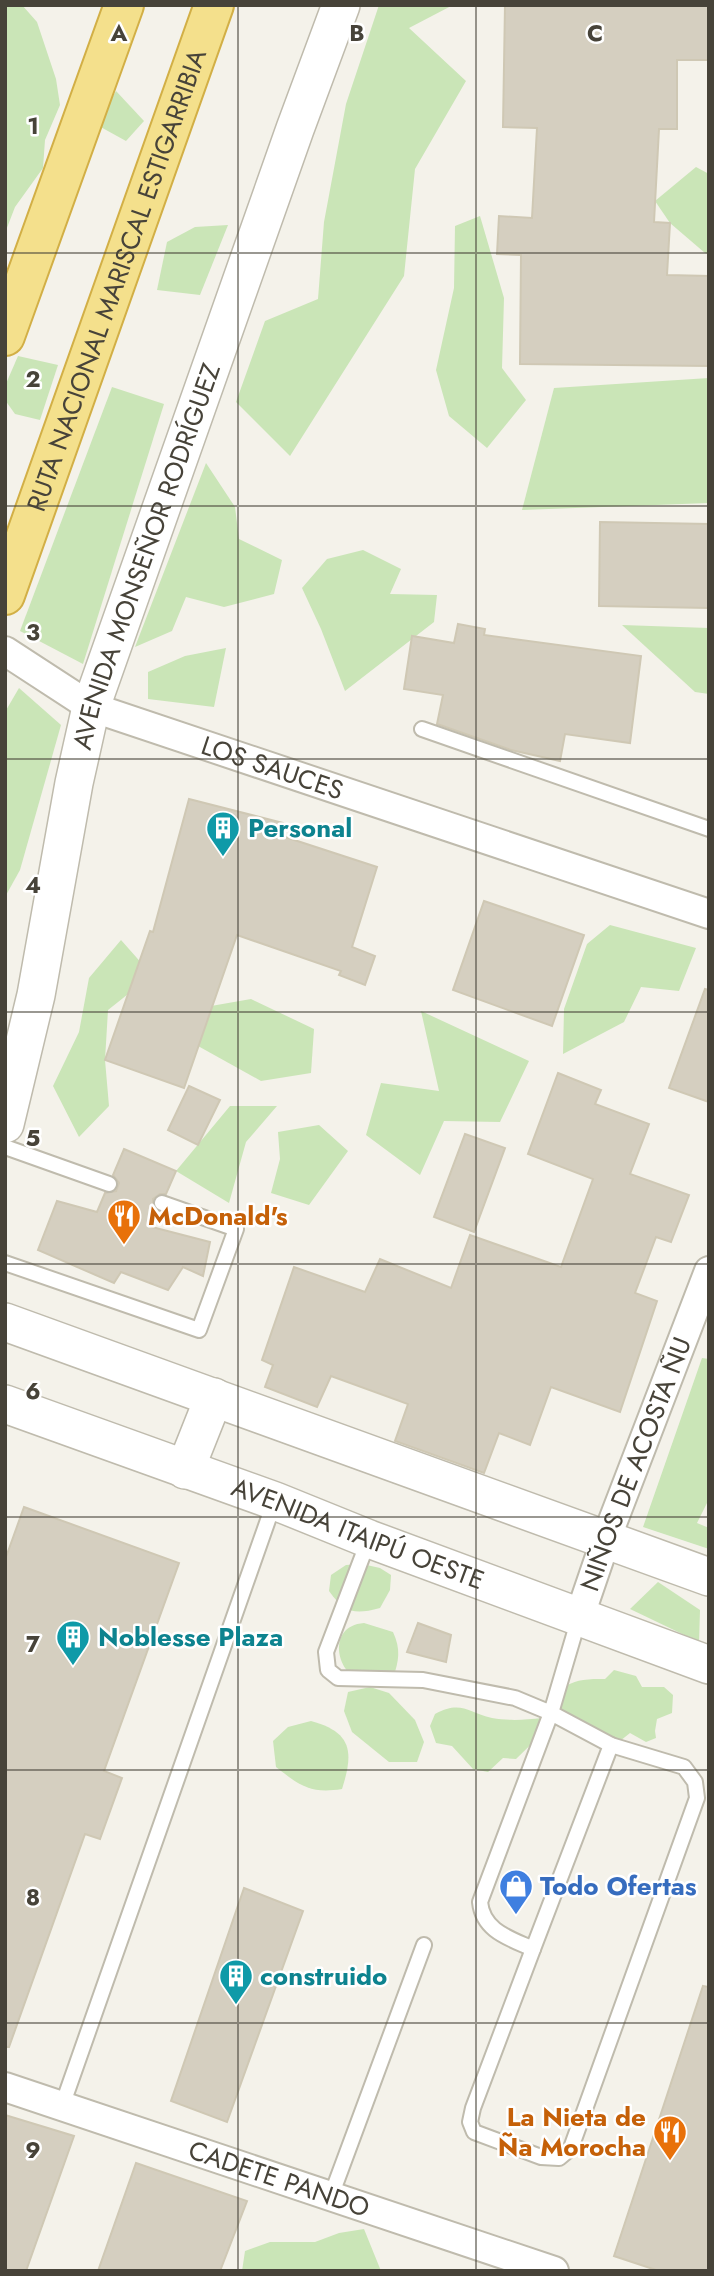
<svg xmlns="http://www.w3.org/2000/svg" width="714" height="2276" viewBox="0 0 714 2276" font-family="Jost,sans-serif">
<style>
.green{fill:#cae5b7}
.building{fill:#d5cfc0;stroke:#cfc8b4;stroke-width:2}
.lines{fill:none;stroke-linecap:round;stroke-linejoin:round}
.service-casing{stroke:#bfbbad;stroke-width:18}
.minor-casing{stroke:#bfbbad;stroke-width:32}
.tertiary-casing{stroke:#bfbbad;stroke-width:40}
.trunk-casing{stroke:#d2af46;stroke-width:42}
.service{stroke:#fff;stroke-width:14}
.minor{stroke:#fff;stroke-width:28}
.tertiary{stroke:#fff;stroke-width:37}
.trunk{stroke:#f4e08c;stroke-width:38}
.grid{fill:none;stroke:#474339;stroke-width:2;stroke-opacity:0.55}
.labels{text-anchor:middle;stroke-width:5;stroke-linejoin:round;paint-order:stroke}
.street-label{font-size:26px;fill:#474339;stroke:#fff}
.culture-label{font-size:26px;font-weight:bold;fill:#0d838f;stroke:#fff;text-anchor:start}
.food-label{font-size:26px;font-weight:bold;fill:#c56008;stroke:#fff;text-anchor:start}
.shop-label{font-size:26px;font-weight:bold;fill:#366cbe;stroke:#fff;text-anchor:start}
.grid-label{font-size:23px;text-anchor:middle;font-weight:bold;fill:#474339;stroke:#fff;stroke-width:5;stroke-linejoin:round;paint-order:stroke}
</style>
<rect width="100%" height="100%" fill="#f4f2ea"/>
<g class="green">
<path d="M5,5H22L37,22L56,79L60,105L45,140L43,168L15,207L5,233Z"/>
<path d="M379,5H453L409,28L466,81L415,169L404,276L290,456L236,402L265,321L318,299L324,222L346,104Z"/>
<path d="M116,91L144,121L126,141L97,125Z"/>
<path d="M696,167L709,174V254L705,253L670,223L655,201Z"/>
<path d="M480,216L504,298L502,368L526,400L487,448L449,416L436,370L454,288L455,226Z"/>
<path d="M228,225L200,295L157,290L167,242L195,227Z"/>
<path d="M18,356L58,365L40,420L15,414L5,400V386Z"/>
<path d="M709,378V503L522,510L554,388Z"/>
<path d="M112,387L164,404L83,664L20,631Z"/>
<path d="M206,463L235,507L239,539L282,560L274,594L224,607L186,597L172,631L135,647Z"/>
<path d="M363,550L401,569L390,594L437,595L434,622L345,691L321,629L302,588L327,559Z"/>
<path d="M622,625L709,628V694L695,692Z"/>
<path d="M226,648L214,707L148,699V672L185,656Z"/>
<path d="M19,688L61,725L20,870L5,897V712Z"/>
<path d="M610,925L696,948L679,991L641,987L624,1022L563,1054L564,1009L587,944Z"/>
<path d="M121,940L152,975L108,1010L105,1060L109,1106L79,1137L53,1086L79,1032L89,978Z"/>
<path d="M251,999L314,1029L311,1073L261,1081L198,1046L194,1009Z"/>
<path d="M421,1011L529,1061L500,1122L444,1121L420,1175L366,1135L381,1083L439,1091Z"/>
<path d="M230,1106H277L246,1142L229,1203L176,1171Z"/>
<path d="M319,1125L348,1151L309,1205L271,1193L280,1159L278,1132Z"/>
<path d="M702,1358L709,1359V1499L697,1523L709,1528V1549L643,1527Z"/>
<path d="M362,1564L380,1568L391,1575L390,1590L380,1608C354,1615 345,1613 329,1591L331,1575L346,1565Z"/>
<path d="M658,1582L700,1610L699,1642L630,1609Z"/>
<path d="M364,1623L393,1632C401,1649 399,1661 393,1678C384,1679 373,1682 364,1681C337,1677 325,1626 364,1623Z"/>
<path d="M614,1670L636,1676L642,1687H664L673,1695L672,1713L657,1719L655,1731L656,1738L646,1742L630,1733L620,1741L559,1717L516,1759L503,1758L488,1772L473,1769L452,1746L436,1743L430,1726L435,1714C461,1700 467,1712 492,1718C509,1721 525,1720 542,1718C558,1686 568,1678 605,1679Z"/>
<path d="M370,1687L389,1693L415,1720L424,1742L417,1762H389L352,1732L344,1711L348,1692Z"/>
<path d="M311,1721C352,1732 354,1752 342,1789C311,1794 300,1786 276,1767L273,1741L288,1727Z"/>
<path d="M364,2229L381,2271H242L245,2251L270,2242H315L339,2233Z"/>
</g>
<g class="building">
<path d="M505,5H709V60H677V129H659L654,222L670,223L667,275L709,276V366L520,364L521,255L497,254L499,216L532,218L537,128L503,127Z"/>
<path d="M600,522L709,524V608L599,606Z"/>
<path d="M458,624L485,629L484,635L641,656L630,743L565,734L560,761L511,750L437,724L443,695L404,689L412,636L454,643Z"/>
<path d="M189,799L283,823L279,835L377,867L352,947L375,956L365,985L339,975L341,971L237,935L184,1088L105,1060L150,931L153,932Z"/>
<path d="M484,901L584,935L552,1026L453,990Z"/>
<path d="M705,989L709,990V1102L669,1088Z"/>
<path d="M558,1073L601,1090L595,1104L649,1124L630,1174L689,1195L671,1242L656,1237L635,1293L657,1301L620,1412L551,1387L530,1445L499,1433L484,1473L395,1441L408,1404L331,1376L317,1407L265,1387L273,1365L262,1360L294,1267L365,1292L380,1259L451,1288L470,1235L561,1267L593,1179L528,1154Z"/>
<path d="M189,1086L220,1100L198,1145L168,1130Z"/>
<path d="M465,1134L505,1148L474,1232L434,1217Z"/>
<path d="M124,1149L176,1171L166,1194H160L153,1199V1205L158,1212L152,1227L210,1242L203,1276L183,1267L168,1290L121,1272L114,1283L38,1250L57,1201L97,1212L105,1193L116,1191L119,1183L113,1175Z"/>
<path d="M24,1507L179,1563L104,1771L122,1778L100,1839L85,1834L9,2047H5V1560Z"/>
<path d="M418,1623L451,1635L446,1662L407,1652Z"/>
<path d="M244,1888L303,1911L227,2122L171,2101Z"/>
<path d="M703,1986L709,1987V2271H659L614,2256Z"/>
<path d="M5,2115L74,2136L26,2271H5Z"/>
<path d="M136,2163L247,2201L220,2271H98Z"/>
</g>
<g class="lines">
<g class="service-casing">
<g id="service">
<path d="M422,729L709,829"/>
<path d="M5,1147L109,1184"/>
<path d="M5,1263L199,1330L236,1229L162,1203"/>
<path d="M369,1539L326,1652L328,1670L338,1678L423,1680L515,1698L551,1713L611,1745L684,1767L695,1782L697,1798L571,2148L559,2158L541,2157L474,2132L470,2122L473,2108L533,1949C509,1938 483,1931 480,1902L551,1713L579,1618"/>
<path d="M533,1949L611,1745"/>
<path d="M62,2106L274,1503"/>
<path d="M331,2196L424,1945"/>
</g>
</g>
<g class="minor-casing">
<g id="minor">
<path id="s1" d="M5,651L91,707L709,914"/>
<path id="s2" d="M579,1618L606,1539L709,1271"/>
<path id="s3" d="M5,2087L554,2271"/>
</g>
</g>
<g class="tertiary-casing">
<g id="tertiary">
<path id="s4" d="M5,1124L36,995L74,783L91,707L295,129L341,5"/>
<path d="M5,1322L709,1577"/>
<path id="s5" d="M5,1404L275,1501L369,1539L709,1665"/>
<path d="M185,1470L214,1397"/>
</g>
</g>
<g class="trunk-casing">
<g id="trunk">
<path d="M5,336L124,5"/>
<path id="s6" d="M5,595L214,5"/>
</g>
</g>
<use href="#service" class="service"/>
<use href="#minor" class="minor"/>
<use href="#tertiary" class="tertiary"/>
<use href="#trunk" class="trunk"/>
</g>
<path class="grid" d="M238,5V2271M476,5V2271M5,253H709M5,506H709M5,759H709M5,1012H709M5,1264H709M5,1517H709M5,1770H709M5,2023H709"/>
<defs>
<g id="building-pin" transform="scale(1.75)"><path d="M0 17L-7.5 6A9.5 9.5 0 1 1 7.5 6Z" fill="#0f9aa8" stroke="#fff"/><path d="M-4-6H4V6H1V3H-1V6H-4ZM-2.5-4.3h1.7v1.8h-1.7ZM.8-4.3h1.7v1.8H.8ZM-2.5-1h1.7V.8h-1.7ZM.8-1h1.7V.8H.8Z" fill="#fff"/></g>
<g id="restaurant-pin" transform="scale(1.75)"><path d="M0 17L-7.5 6A9.5 9.5 0 1 1 7.5 6Z" fill="#e8710a" stroke="#fff"/><path d="M-5-6h1v4h1v-4h1v4h1v-4h1v5L-1.5 .5V6h-2V.5L-5-1ZM5-6V6H3V1.5H1.5Q1.5-4 5-6Z" fill="#fff"/></g>
<g id="shop-pin" transform="scale(1.75)"><path d="M0 17L-7.5 6A9.5 9.5 0 1 1 7.5 6Z" fill="#3f7fe0" stroke="#fff"/><path d="M-5-2.5h2.3a2.7 3.5 0 0 1 5.4 0H5L5.5 6h-11ZM-1.5-2.5h3a1.5 2.3 0 0 0-3 0Z" fill="#fff"/></g>
</defs>
<g fill-rule="evenodd">
<use href="#building-pin" x="223" y="828"/>
<use href="#restaurant-pin" x="124" y="1216"/>
<use href="#building-pin" x="73" y="1637"/>
<use href="#shop-pin" x="516" y="1886"/>
<use href="#building-pin" x="236" y="1976"/>
<use href="#restaurant-pin" x="670" y="2132"/>
</g>
<g class="labels">
<g class="street-label">
<text dy="9" stroke="none"><textPath href="#s6" startOffset="334">RUTA NACIONAL MARISCAL ESTIGARRIBIA</textPath></text>
<text dy="9" stroke="none"><textPath href="#s4" startOffset="586">AVENIDA MONSEÑOR RODRÍGUEZ</textPath></text>
<text dy="9" stroke="none"><textPath href="#s1" startOffset="294">LOS SAUCES</textPath></text>
<text dy="9" stroke="none"><textPath href="#s2" startOffset="164">NIÑOS DE ACOSTA ÑU</textPath></text>
<text dy="9" stroke="none"><textPath href="#s5" startOffset="376">AVENIDA ITAIPÚ OESTE</textPath></text>
<text dy="9" stroke="none"><textPath href="#s3" startOffset="289">CADETE PANDO</textPath></text>
</g>
<g class="culture-label">
<text x="248" y="837">Personal</text>
<text x="98" y="1646">Noblesse Plaza</text>
<text x="260" y="1985">construido</text>
</g>
<g class="food-label">
<text x="148" y="1225">McDonald's</text>
<text x="646" y="2126" text-anchor="end">La Nieta de<tspan x="646" dy="30">Ña Morocha</tspan></text>
</g>
<g class="shop-label">
<text x="540" y="1895">Todo Ofertas</text>
</g>
</g>
<g class="grid-label">
<text x="119" y="41">A</text>
<text x="357" y="41">B</text>
<text x="595" y="41">C</text>
<text x="33" y="134">1</text>
<text x="33" y="387">2</text>
<text x="33" y="640">3</text>
<text x="33" y="893">4</text>
<text x="33" y="1146">5</text>
<text x="33" y="1399">6</text>
<text x="33" y="1652">7</text>
<text x="33" y="1905">8</text>
<text x="33" y="2158">9</text>
</g>
<rect width="714" height="2276" fill="none" stroke="#474339" stroke-width="14"/>
</svg>
